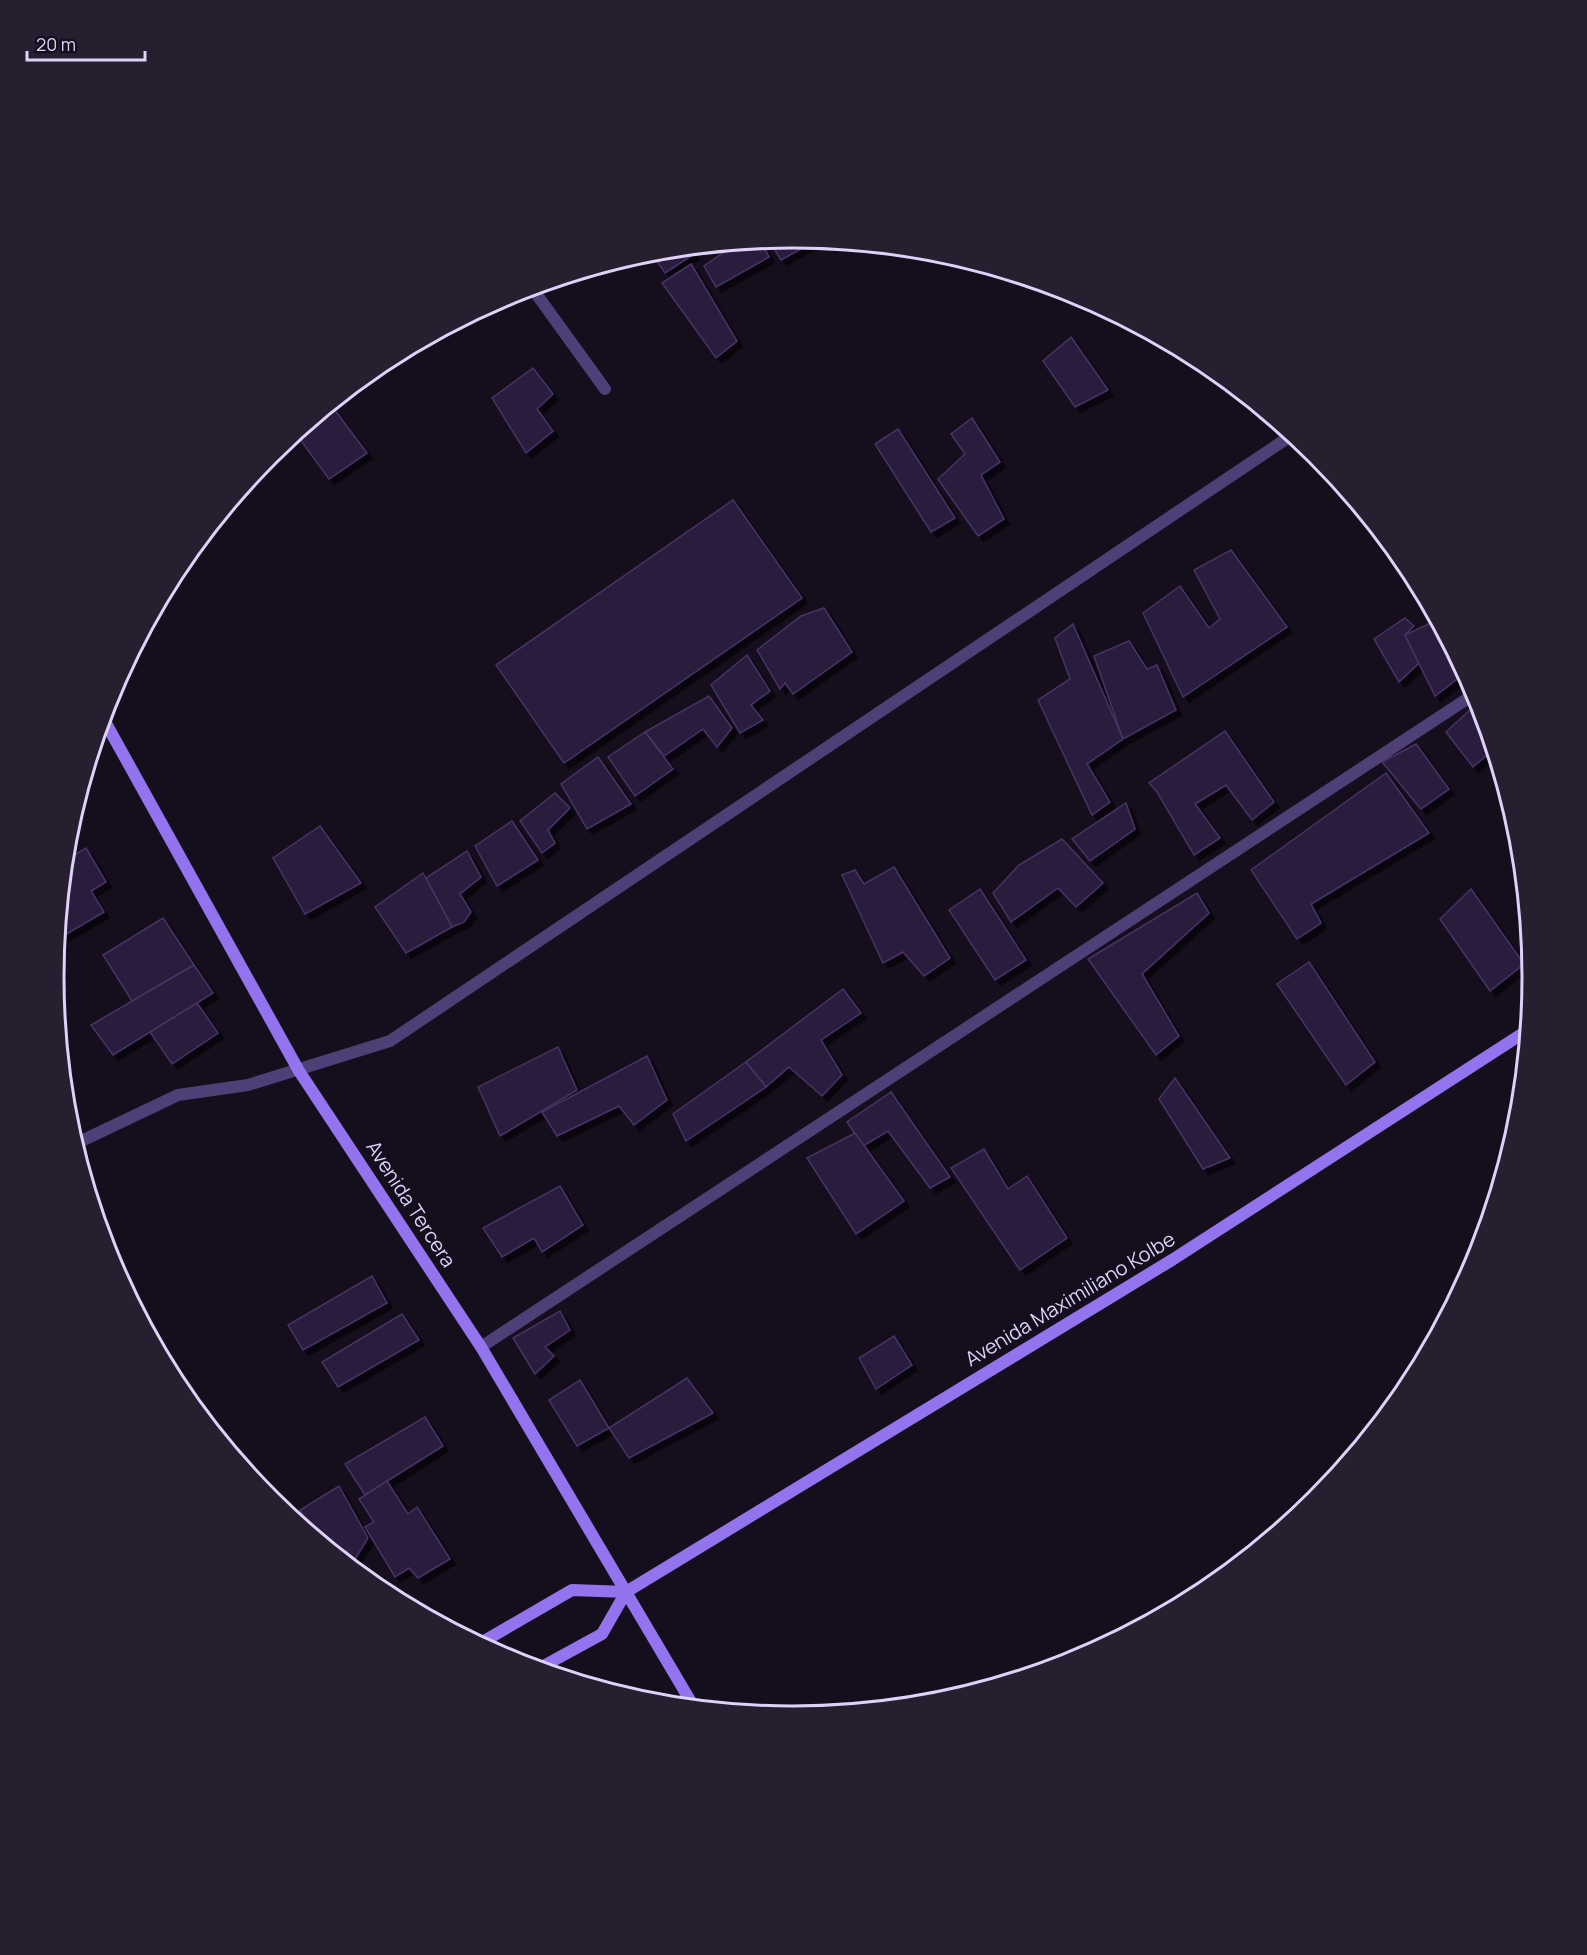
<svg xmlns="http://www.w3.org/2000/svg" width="1587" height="1955" viewBox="0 0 1587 1955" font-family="Manrope,sans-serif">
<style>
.building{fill:#2a1d3c;stroke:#483265;stroke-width:1.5;filter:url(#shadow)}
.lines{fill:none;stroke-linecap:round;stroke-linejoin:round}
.lane{stroke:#4e3f77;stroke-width:12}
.street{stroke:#4e3f77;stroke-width:12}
.secondary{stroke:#9373ee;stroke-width:12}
.labels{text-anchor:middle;stroke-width:6;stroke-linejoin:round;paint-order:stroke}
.street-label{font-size:20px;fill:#dfd1f9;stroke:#150f1d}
.rim{fill:none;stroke:#dfd1f9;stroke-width:3}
</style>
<defs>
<filter id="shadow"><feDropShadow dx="5.5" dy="5.5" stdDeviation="0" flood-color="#0009"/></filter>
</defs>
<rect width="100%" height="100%" fill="#150f1d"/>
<g class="building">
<path d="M794,238L817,240L781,260L769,240Z"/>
<path d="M761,241L769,257L716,287L704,266L730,248L728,245Z"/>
<path d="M690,248L694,254L665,273L651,252Z"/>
<path d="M691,264L737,341L716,358L662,283Z"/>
<path d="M1071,337L1108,390L1075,407L1043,361Z"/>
<path d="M533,368L553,394L537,409L553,431L526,453L492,398Z"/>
<path d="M331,405L367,453L329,479L296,434Z"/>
<path d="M972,418L1000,462L981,475L1004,519L978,536L938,479L965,454L951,434Z"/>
<path d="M898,429L955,518L931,532L875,444Z"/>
<path d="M733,500L802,598L564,763L496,665Z"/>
<path d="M1231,550L1287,627L1183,697L1143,613L1180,586L1209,628L1220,619L1194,570Z"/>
<path d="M824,608L852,652L793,694L785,683L780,689L757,650L801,616Z"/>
<path d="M1405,618L1414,626L1405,635L1419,663L1399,682L1374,639Z"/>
<path d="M1437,620L1465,673L1435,696L1405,635Z"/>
<path d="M1073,624L1123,739L1087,764L1110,802L1092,815L1038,700L1070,679L1055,638Z"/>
<path d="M1129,641L1147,669L1157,665L1176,710L1123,739L1094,656Z"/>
<path d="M747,655L770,691L751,705L763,720L740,733L711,685Z"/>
<path d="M709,696L732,728L717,747L703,729L664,756L645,732Z"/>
<path d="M1474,706L1484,717L1493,750L1473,767L1446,732Z"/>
<path d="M1225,731L1274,802L1252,820L1226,785L1195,804L1220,838L1194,855L1157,792L1149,783Z"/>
<path d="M645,732L673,769L635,796L608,757Z"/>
<path d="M1416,744L1449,789L1421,809L1382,762Z"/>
<path d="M598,757L631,804L587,829L561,784Z"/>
<path d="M1386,773L1429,833L1311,904L1321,923L1297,939L1251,870Z"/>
<path d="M555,793L570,808L548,830L555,843L542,853L520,821Z"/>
<path d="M1126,803L1135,829L1090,861L1072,839Z"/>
<path d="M512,821L538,860L497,886L475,846Z"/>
<path d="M320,826L361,883L305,914L273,858Z"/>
<path d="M1062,839L1103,883L1076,907L1058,888L1011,922L993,893L1019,865Z"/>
<path d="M86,848L106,882L91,891L104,912L58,939L66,860Z"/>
<path d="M467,851L481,877L460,894L471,912L464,922L452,927L426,878Z"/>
<path d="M894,867L950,958L924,976L903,952L883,963L842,875L855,870L864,884Z"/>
<path d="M423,873L452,927L406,953L375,907Z"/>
<path d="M980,889L1026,960L995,980L949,910Z"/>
<path d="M1471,889L1524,964L1490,991L1440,919Z"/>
<path d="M1197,893L1209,913L1142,974L1179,1036L1156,1055L1088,959Z"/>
<path d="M163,918L194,965L132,1001L103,955Z"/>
<path d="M1309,962L1375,1062L1346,1085L1277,984Z"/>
<path d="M194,965L213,993L113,1055L91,1025Z"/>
<path d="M843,989L861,1013L821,1040L842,1075L822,1096L789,1067L766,1087L746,1062Z"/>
<path d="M197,1003L218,1033L172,1064L150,1032Z"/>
<path d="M558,1047L577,1090L500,1136L478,1087Z"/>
<path d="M647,1056L667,1100L634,1125L619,1106L557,1136L542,1112Z"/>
<path d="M746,1062L766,1087L686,1141L673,1114Z"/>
<path d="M1175,1078L1230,1158L1203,1169L1159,1099Z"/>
<path d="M891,1092L950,1177L930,1188L888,1131L863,1146L847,1122Z"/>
<path d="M855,1133L904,1201L856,1234L807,1158Z"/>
<path d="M984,1149L1008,1189L1027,1176L1067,1238L1020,1270L951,1168Z"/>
<path d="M560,1186L583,1225L542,1252L534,1238L502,1257L483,1228Z"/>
<path d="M372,1276L387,1303L303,1350L288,1325Z"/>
<path d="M560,1311L570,1330L545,1347L554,1356L535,1374L513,1338Z"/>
<path d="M402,1314L419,1340L338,1387L322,1362Z"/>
<path d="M894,1336L912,1365L876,1389L859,1358Z"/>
<path d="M687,1378L713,1413L629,1458L609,1428Z"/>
<path d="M580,1380L609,1428L577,1446L549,1400Z"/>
<path d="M425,1417L443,1446L365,1495L345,1464Z"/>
<path d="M387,1481L408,1514L417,1507L450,1559L418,1578L409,1568L395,1577L365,1527L374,1522L359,1499Z"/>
<path d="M339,1486L368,1538L354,1561L347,1551L338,1556L315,1537L300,1510Z"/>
</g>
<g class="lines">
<path class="lane" d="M481,1347L1476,693"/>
<g class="street">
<path d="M532,288L605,389"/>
<path d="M75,1144L178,1095L248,1085L390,1041L1292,435"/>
</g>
<g class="secondary">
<path d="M103,718L299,1071L481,1347L694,1707"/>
<path d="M479,1644L572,1590L626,1592"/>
<path d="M538,1669L602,1634L626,1592L1172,1260L1528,1030"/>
</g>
</g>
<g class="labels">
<g class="street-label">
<text transform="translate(411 1204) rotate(57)" y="7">Avenida Tercera</text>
<text transform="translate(1070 1299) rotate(-31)" y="7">Avenida Maximiliano Kolbe</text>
</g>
</g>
<path d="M0 0H1587V1955H0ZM64 977a729 729 0 1 1 1458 0a729 729 0 1 1-1458 0Z" fill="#251f2f" fill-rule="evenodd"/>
<path class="rim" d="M64 977a729 729 0 1 1 1458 0a729 729 0 1 1-1458 0Z"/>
<path d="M27 51v9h118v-9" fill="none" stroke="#dfd1f9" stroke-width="3"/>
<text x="36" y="51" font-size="18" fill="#dfd1f9" stroke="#150f1d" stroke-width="4.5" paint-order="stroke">20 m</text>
</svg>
